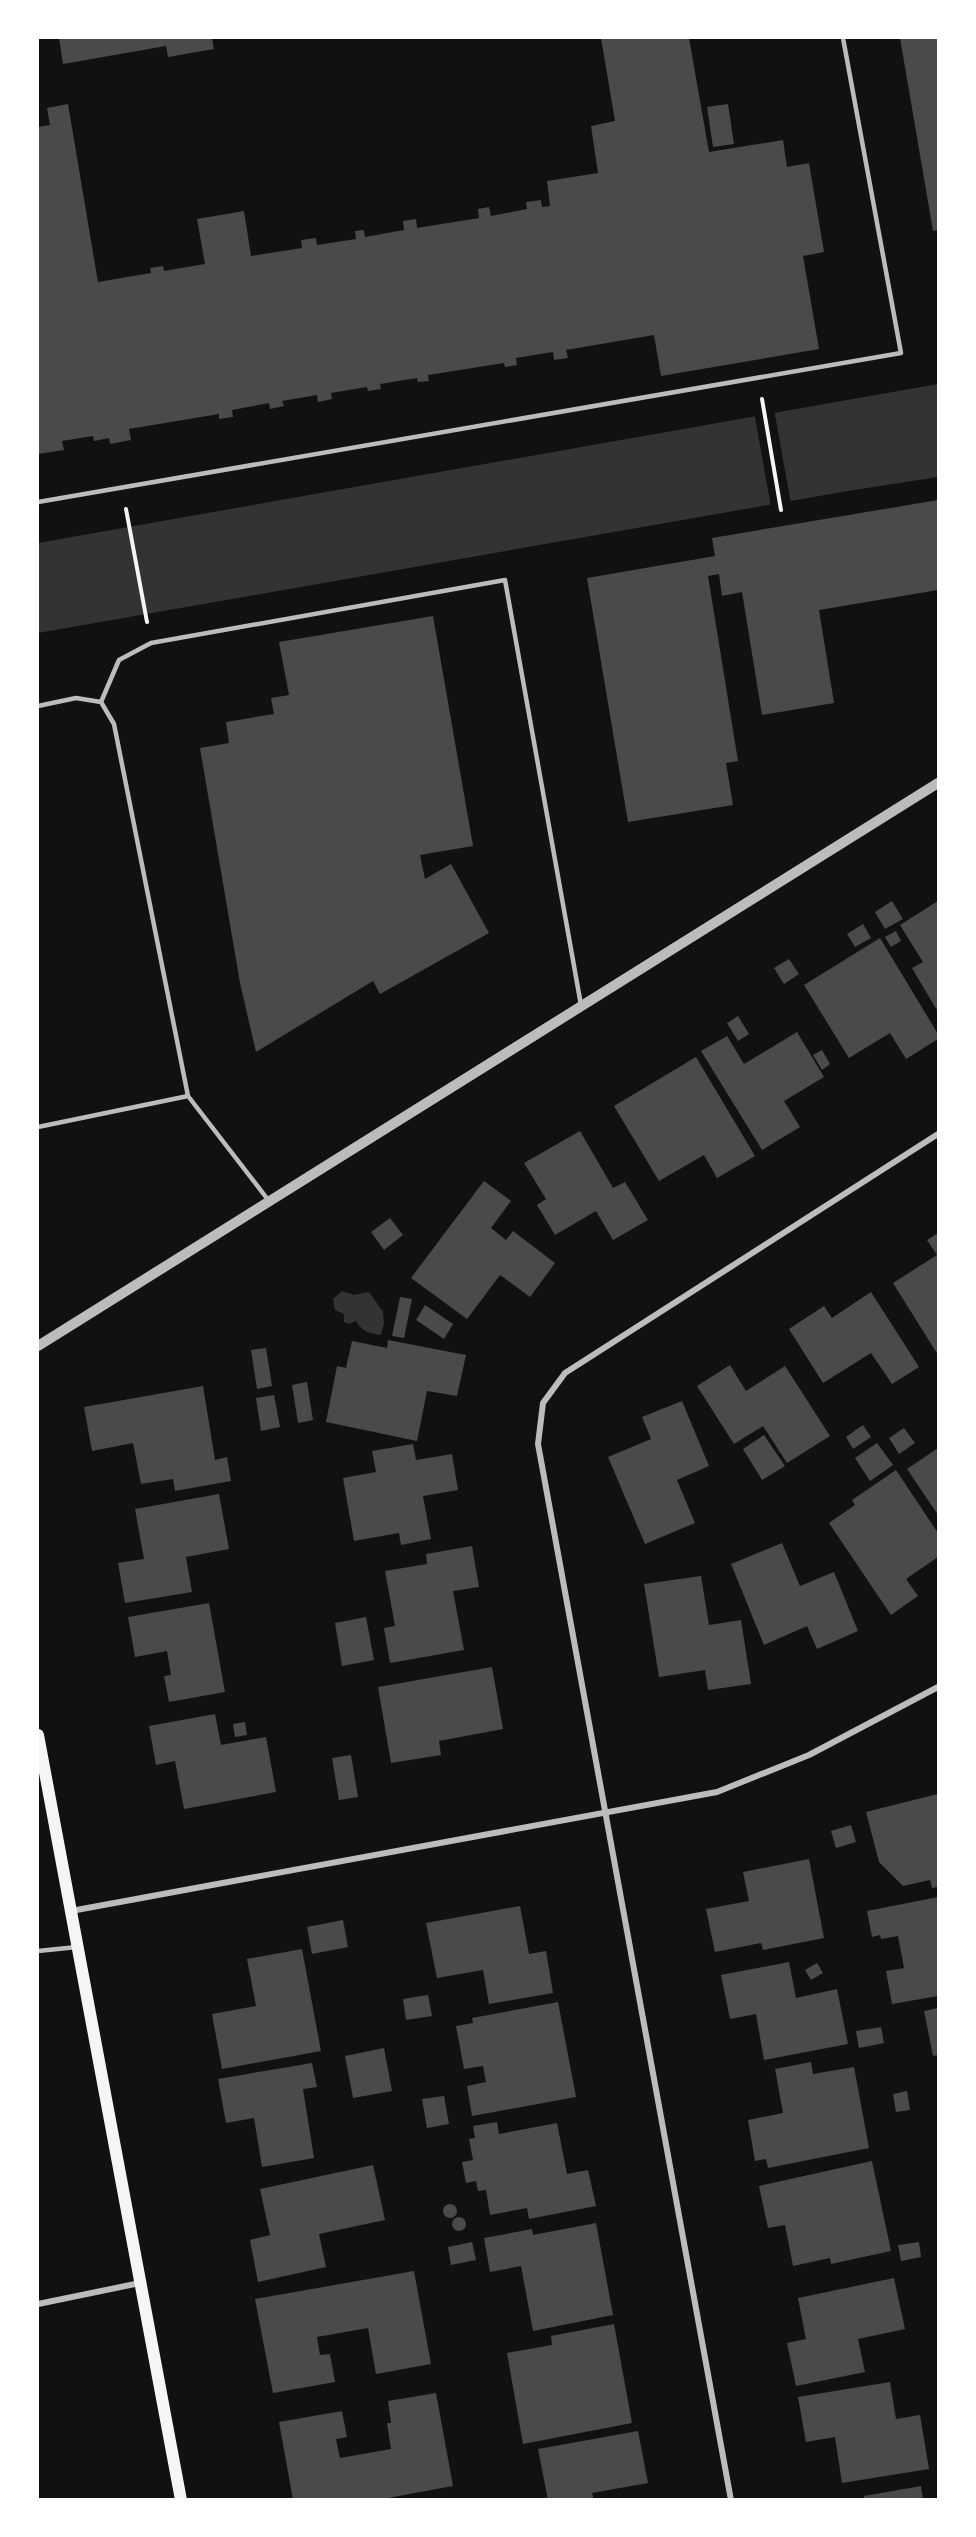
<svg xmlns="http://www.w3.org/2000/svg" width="976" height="2537" viewBox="0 0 976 2537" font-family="'Alegreya Sans',sans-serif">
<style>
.water{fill:#333}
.pier{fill:#111}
.building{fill:#4a4a4a}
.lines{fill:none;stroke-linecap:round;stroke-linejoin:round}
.path{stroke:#f5f5f5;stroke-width:4}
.service{stroke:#bcbcbc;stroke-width:4.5}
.minor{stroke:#bcbcbc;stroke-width:6}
.tertiary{stroke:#bcbcbc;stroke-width:10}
.secondary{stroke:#f5f5f5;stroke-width:12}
</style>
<rect width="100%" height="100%" fill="#111"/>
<g class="water">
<path d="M938,384V477L848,491L38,633V543Z"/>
<path d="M342,1291L354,1295L368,1292C374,1296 376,1304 383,1311L384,1323L381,1335C368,1333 363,1332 356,1321L349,1324L344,1322V1314L335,1310L333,1299Z"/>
</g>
<path class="pier" d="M774,409L791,504L771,507L754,412Z"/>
<g class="building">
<path d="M59,38H212L214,49L168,57L166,46L63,64Z"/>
<path d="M601,38H689L709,152L783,140L787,167L809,163L824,252L803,256L819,349L661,376L654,335L566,350L568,358L554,360L553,352L516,358L517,365L505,367L504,363L428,375L429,381L418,382L417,378L380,384L381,389L368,391L367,387L331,393L332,399L318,402L317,395L282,401L284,406L270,409L269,403L232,410L233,417L219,419V414L129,429L131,440L110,444L109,438L94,441L93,436L62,441L64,450L38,454V127L50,125L47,108L68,104L98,282L151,273L150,268L163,266L164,271L205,264L197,219L244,211L251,256L302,248L301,240L316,238L317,245L356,239L355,231L364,230L365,237L404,230L403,221L416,219L417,228L479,218L478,209L489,207L491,216L527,209L526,202L541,200L542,207L550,206L547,181L598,173L591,126L615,121Z"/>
<path d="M900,38H938V230L933,231Z"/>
<path d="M728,104L734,144L713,147L707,107Z"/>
<path d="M938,500V590L819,610L834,703L762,715L742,592L722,596L719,574L708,576L738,761L726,763L733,805L628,822L587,578L715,556L712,538Z"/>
<path d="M433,616L473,846L420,855L425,879L451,864L489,933L380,994L373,981L256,1052L240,983L200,748L229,743L226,722L274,714L271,698L289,695L279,642Z"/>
<path d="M892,901L903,919L885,929L875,912Z"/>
<path d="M938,901V1012L912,968L923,962L900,925Z"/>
<path d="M863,924L871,938L855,947L847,934Z"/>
<path d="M896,931L901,941L891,947L885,937Z"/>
<path d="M880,938L938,1034V1039L906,1059L890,1033L849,1058L804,985Z"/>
<path d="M789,959L799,974L784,984L774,968Z"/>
<path d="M738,1016L749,1034L738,1041L727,1023Z"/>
<path d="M797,1032L824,1077L784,1101L800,1127L762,1150L701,1051L727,1036L744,1064Z"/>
<path d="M822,1050L830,1064L822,1070L813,1055Z"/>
<path d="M696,1057L755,1156L717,1178L704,1155L659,1181L614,1106Z"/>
<path d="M580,1131L613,1188L625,1182L648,1220L613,1240L596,1211L555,1235L537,1205L546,1199L524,1163Z"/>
<path d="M484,1181L511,1201L491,1228L506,1240L513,1231L555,1263L530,1297L500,1275L467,1319L411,1278Z"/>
<path d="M390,1218L403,1235L384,1250L371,1232Z"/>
<path d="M938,1233V1355L893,1283L937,1255L927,1240Z"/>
<path d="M871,1292L919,1367L892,1384L871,1353L823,1383L789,1329L824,1306L832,1318Z"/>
<path d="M400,1297L412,1299L404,1338L392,1336Z"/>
<path d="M425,1305L453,1324L444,1339L416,1320Z"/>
<path d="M388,1340L466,1355L457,1396L427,1391L417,1441L326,1422L337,1366L346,1368L352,1341L387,1348Z"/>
<path d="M266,1348L272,1386L257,1389L251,1350Z"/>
<path d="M730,1365L746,1391L785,1366L830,1436L787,1463L763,1426L734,1444L697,1386Z"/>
<path d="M307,1382L313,1420L298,1423L292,1385Z"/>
<path d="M203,1386L215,1460L227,1457L231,1481L175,1491L173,1479L141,1484L133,1443L92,1451L84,1407Z"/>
<path d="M274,1395L280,1427L261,1431L256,1398Z"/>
<path d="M682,1401L709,1466L677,1480L695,1523L645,1544L608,1457L651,1439L642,1417Z"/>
<path d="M863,1425L871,1437L853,1449L846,1437Z"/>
<path d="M904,1428L915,1443L899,1454L889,1438Z"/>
<path d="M764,1435L785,1466L762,1480L743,1449Z"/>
<path d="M877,1443L893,1465L870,1481L855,1458Z"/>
<path d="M413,1444L416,1460L452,1454L458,1490L423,1496L431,1539L401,1545L399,1533L354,1541L343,1478L376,1472L372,1451Z"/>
<path d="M938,1448V1515L907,1469Z"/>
<path d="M896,1470L938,1533V1557L906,1579L918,1596L891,1615L829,1523L855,1505L852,1500Z"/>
<path d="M219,1494L229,1549L186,1557L192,1592L125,1603L118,1563L144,1559L135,1509Z"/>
<path d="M782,1543L800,1586L834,1572L858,1631L817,1649L807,1626L764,1645L731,1564Z"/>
<path d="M472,1546L479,1587L453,1591L464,1650L390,1663L384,1628L395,1626L385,1571L427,1564L426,1554Z"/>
<path d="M701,1576L709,1625L741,1620L751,1684L708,1690L705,1670L659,1677L644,1584Z"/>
<path d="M209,1603L225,1692L169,1702L164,1676L171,1675L167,1651L135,1657L128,1617Z"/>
<path d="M366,1617L374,1660L342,1666L335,1623Z"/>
<path d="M492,1667L503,1729L439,1741L441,1755L391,1763L378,1687Z"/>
<path d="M215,1714L221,1745L266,1737L276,1792L184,1809L175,1761L156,1765L149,1726Z"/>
<path d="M245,1722L247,1735L235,1737L233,1724Z"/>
<path d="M351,1755L358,1797L339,1800L332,1758Z"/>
<path d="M938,1794V1887L932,1888L930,1880L903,1886L879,1862L866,1812Z"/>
<path d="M851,1825L856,1842L836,1848L831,1831Z"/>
<path d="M809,1859L824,1938L763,1950L761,1943L715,1952L706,1909L749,1901L743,1872Z"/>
<path d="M938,1897V1996L892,2004L886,1971L904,1968L898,1936L881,1939L880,1935L872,1937L867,1911Z"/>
<path d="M520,1906L529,1954L546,1951L553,1993L489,2004L483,1970L437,1978L426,1923Z"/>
<path d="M343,1920L348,1947L312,1954L307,1927Z"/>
<path d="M302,1949L321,2051L222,2069L212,2014L256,2006L247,1959Z"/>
<path d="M789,1962L796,1998L837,1989L848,2044L764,2060L756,2014L730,2019L721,1975Z"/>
<path d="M817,1963L823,1973L811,1980L805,1970Z"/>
<path d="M428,1995L432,2016L406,2020L403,1999Z"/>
<path d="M558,2002L576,2097L472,2116L467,2086L486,2082L483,2066L464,2069L456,2026L473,2023L472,2018Z"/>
<path d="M938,2008V2055L933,2056L924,2011Z"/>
<path d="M881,2027L884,2043L859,2048L856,2031Z"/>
<path d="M384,2048L392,2091L353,2098L345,2056Z"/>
<path d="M811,2062L813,2074L854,2067L869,2148L768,2168L766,2159L755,2161L748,2120L783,2113L775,2069Z"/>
<path d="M312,2063L317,2087L303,2089L314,2158L262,2167L254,2118L226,2123L218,2079Z"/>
<path d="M907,2091L910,2110L896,2112L893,2094Z"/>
<path d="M444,2096L449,2124L427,2128L422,2099Z"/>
<path d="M497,2122L499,2134L557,2123L567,2174L588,2170L596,2206L529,2219L527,2208L490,2215L486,2190L478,2191L476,2181L466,2183L462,2162L473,2160L469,2139L475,2138L473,2126Z"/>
<path d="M872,2161L891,2251L831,2264L830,2258L793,2266L785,2225L768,2228L759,2186Z"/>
<path d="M373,2165L385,2220L319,2234L326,2267L258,2282L250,2240L270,2235L260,2189Z"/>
<circle cx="450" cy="2211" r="7"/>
<circle cx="459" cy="2224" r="7"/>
<path d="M596,2223L613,2315L533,2331L521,2266L490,2272L484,2238L532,2229L533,2235Z"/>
<path d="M472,2242L476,2260L451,2265L448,2247Z"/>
<path d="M919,2242L921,2257L901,2261L898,2245Z"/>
<path d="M414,2271L431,2364L376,2374L368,2328L317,2337L320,2355L330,2354L335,2382L273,2393L255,2299Z"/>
<path d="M894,2278L905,2329L858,2339L865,2372L796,2386L787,2343L806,2339L798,2298Z"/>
<path d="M614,2324L632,2423L523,2444L507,2353L552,2345L551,2336Z"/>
<path d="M890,2382L896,2419L920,2415L929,2469L842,2483L835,2437L806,2442L798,2397Z"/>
<path d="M436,2393L453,2486L377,2500H293L279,2422L342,2411L347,2437L336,2439L340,2458L391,2449L387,2423H391L388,2401Z"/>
<path d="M638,2431L648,2483L592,2493L594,2500H548L538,2449Z"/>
<path d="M921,2486L923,2500H865L864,2496Z"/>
</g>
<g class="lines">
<g class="path">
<path d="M762,399L781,510"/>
<path d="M126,509L147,622"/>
</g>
<g class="service">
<path d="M38,502L901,353L843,38"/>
<path d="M101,702L119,660L151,643L505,580L581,1005"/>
<path d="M38,706L76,698L101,702L114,724L188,1096L269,1201"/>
<path d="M38,1127L188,1096"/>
<path d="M38,1951L77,1947"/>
</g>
<g class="minor">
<path d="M71,1911L717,1792L809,1755L938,1687"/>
<path d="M38,2304L140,2283"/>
<path d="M731,2500L538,1444L543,1403L565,1373L938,1134"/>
</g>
<path class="tertiary" d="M38,1346L938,783"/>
<path class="secondary" d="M38,1735L181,2500"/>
</g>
<rect width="976" height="2537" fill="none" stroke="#ffffff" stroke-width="78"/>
</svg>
